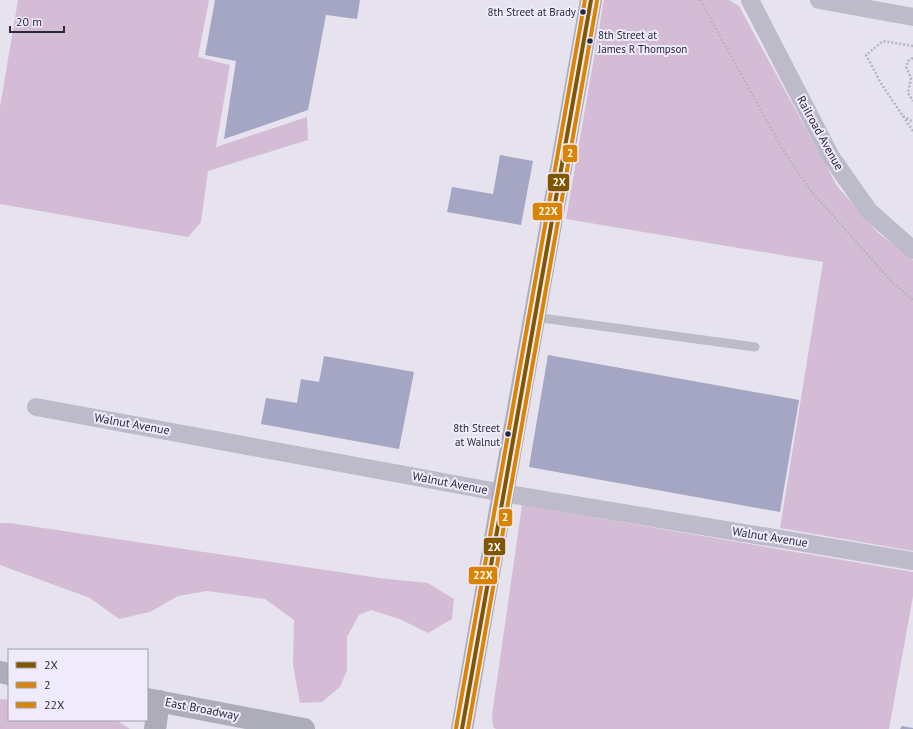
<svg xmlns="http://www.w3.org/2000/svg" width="913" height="729" viewBox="0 0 913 729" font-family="'PT Sans',sans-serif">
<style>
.green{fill:#d4bcd7}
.building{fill:#a5a5c4}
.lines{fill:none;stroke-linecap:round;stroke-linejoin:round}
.path{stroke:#b6b4c1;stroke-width:2.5;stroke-dasharray:2 2;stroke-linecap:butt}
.lane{stroke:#bdbbc9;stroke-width:9}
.street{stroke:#bdbbc9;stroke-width:18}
.secondary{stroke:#adacb9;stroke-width:22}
.bus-1-casing{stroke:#efebfb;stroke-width:7}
.bus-2-casing{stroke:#efebfb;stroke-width:7}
.bus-3-casing{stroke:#efebfb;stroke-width:7}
.bus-1{stroke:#815601;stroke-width:4}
.bus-2{stroke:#da8406;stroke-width:4}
.bus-3{stroke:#da8406;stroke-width:4}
.bus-dot{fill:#29293a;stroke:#efebfb;stroke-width:1.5}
.labels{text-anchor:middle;stroke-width:4;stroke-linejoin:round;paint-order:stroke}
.bus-label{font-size:11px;fill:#29293a;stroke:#efebfb;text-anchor:end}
.street-label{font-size:12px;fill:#29293a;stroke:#efebfb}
.line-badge{stroke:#efebfb;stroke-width:1.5}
.badge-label{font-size:11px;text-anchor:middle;font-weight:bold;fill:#fff}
</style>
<rect width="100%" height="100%" fill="#e6e3ef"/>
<g class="green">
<path d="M18,0H209L198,57L230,65L216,147L307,117L308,140L208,171L201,222L188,237L0,204V107Z"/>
<path d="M604,0H729L739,6L837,186L877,232L913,260V551L780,528L823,262L566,219Z"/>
<path d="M522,505L913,572V596L889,729H496L493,727L492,715Z"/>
<path d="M0,523H10L379,578L428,583L454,599L452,619L428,633L402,620L371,610L359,615L347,637V670L340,687L322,702L300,703L293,665L294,620L265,599L207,591L178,596L150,612L119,619L90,598L0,565Z"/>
<path d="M0,699L9,700V720H116L130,729H0Z"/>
</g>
<g class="building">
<path d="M215,0H360L357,19L326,15L308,110L224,139L236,61L205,55Z"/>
<path d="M500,155L533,161L521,225L447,212L452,187L493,194Z"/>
<path d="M548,355L799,400L780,512L529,467Z"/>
<path d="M324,356L414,372L399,449L261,424L266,398L297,403L301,379L319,382Z"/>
<path d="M902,726L913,728V729H900Z"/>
</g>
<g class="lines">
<g class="path">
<path d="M700,0L783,150L811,191L891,281L913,300"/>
<path d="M913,46L883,41L866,55L882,85L913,131"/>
<path d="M913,58L908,61L906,67L911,78L908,93L913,101"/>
<path d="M903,116L913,122"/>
</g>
<path class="lane" d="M534,317L755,347"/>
<g class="street">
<path d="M750,0L831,157L869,211L913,250"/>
<path d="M819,0L913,17"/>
<path d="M36,407L503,493L913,561"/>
</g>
<g class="secondary">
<path d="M0,672L9,674"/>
<path d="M147,699L304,729"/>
<path d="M155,729L159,701"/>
<path d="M462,729L503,493L591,0"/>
</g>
<g class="bus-1-casing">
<path id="bus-1" d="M462,729L591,0"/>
</g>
<g class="bus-2-casing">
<path id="bus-2" d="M468,729L597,1"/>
</g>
<g class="bus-3-casing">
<path id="bus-3" d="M456,728L585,0"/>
</g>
<use href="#bus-1" class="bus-1"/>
<use href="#bus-2" class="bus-2"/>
<use href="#bus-3" class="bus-3"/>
</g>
<g class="bus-dot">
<circle cx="583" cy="12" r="3.5"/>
<circle cx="590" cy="41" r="3.5"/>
<circle cx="508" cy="434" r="3.5"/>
</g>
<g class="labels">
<g class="bus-label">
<text x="576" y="16">8th Street at Brady</text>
<text x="598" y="39" text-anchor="start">8th Street at<tspan x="598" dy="14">James R Thompson</tspan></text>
<text x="500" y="432">8th Street<tspan x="500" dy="14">at Walnut</tspan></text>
</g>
<g class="street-label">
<text transform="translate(820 133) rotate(61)" y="4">Railroad Avenue</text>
<text transform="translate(132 424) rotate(10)" y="4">Walnut Avenue</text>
<text transform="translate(450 483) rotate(11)" y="4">Walnut Avenue</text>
<text transform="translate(770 537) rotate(9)" y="4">Walnut Avenue</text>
<text transform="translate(202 709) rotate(11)" y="4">East Broadway</text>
</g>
</g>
<g class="line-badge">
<rect x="562" y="144" width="16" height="19" rx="4" fill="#da8406"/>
<rect x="547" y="173" width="23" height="19" rx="4" fill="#815601"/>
<rect x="532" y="202" width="31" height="19" rx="4" fill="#da8406"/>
<rect x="498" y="508" width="15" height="19" rx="4" fill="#da8406"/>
<rect x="483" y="537" width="23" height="19" rx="4" fill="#815601"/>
<rect x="468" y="566" width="30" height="19" rx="4" fill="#da8406"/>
</g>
<g class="badge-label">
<text x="570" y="157">2</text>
<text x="559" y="186">2X</text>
<text x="548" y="215">22X</text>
<text x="505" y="521">2</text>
<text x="494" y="551">2X</text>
<text x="483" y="579">22X</text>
</g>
<rect x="8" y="649" width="140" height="72" fill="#efebfb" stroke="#a09dae"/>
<rect x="16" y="662" width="20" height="6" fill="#815601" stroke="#a09dae"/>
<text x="44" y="669" font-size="12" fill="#29293a">2X</text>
<rect x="16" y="682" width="20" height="6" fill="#da8406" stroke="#a09dae"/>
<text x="44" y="689" font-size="12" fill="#29293a">2</text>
<rect x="16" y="702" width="20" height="6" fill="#da8406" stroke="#a09dae"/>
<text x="44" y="709" font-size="12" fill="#29293a">22X</text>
<path d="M10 26v6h54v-6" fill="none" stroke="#29293a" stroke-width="2"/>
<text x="16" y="26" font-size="12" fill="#29293a" stroke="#efebfb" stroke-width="3" paint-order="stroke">20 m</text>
</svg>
